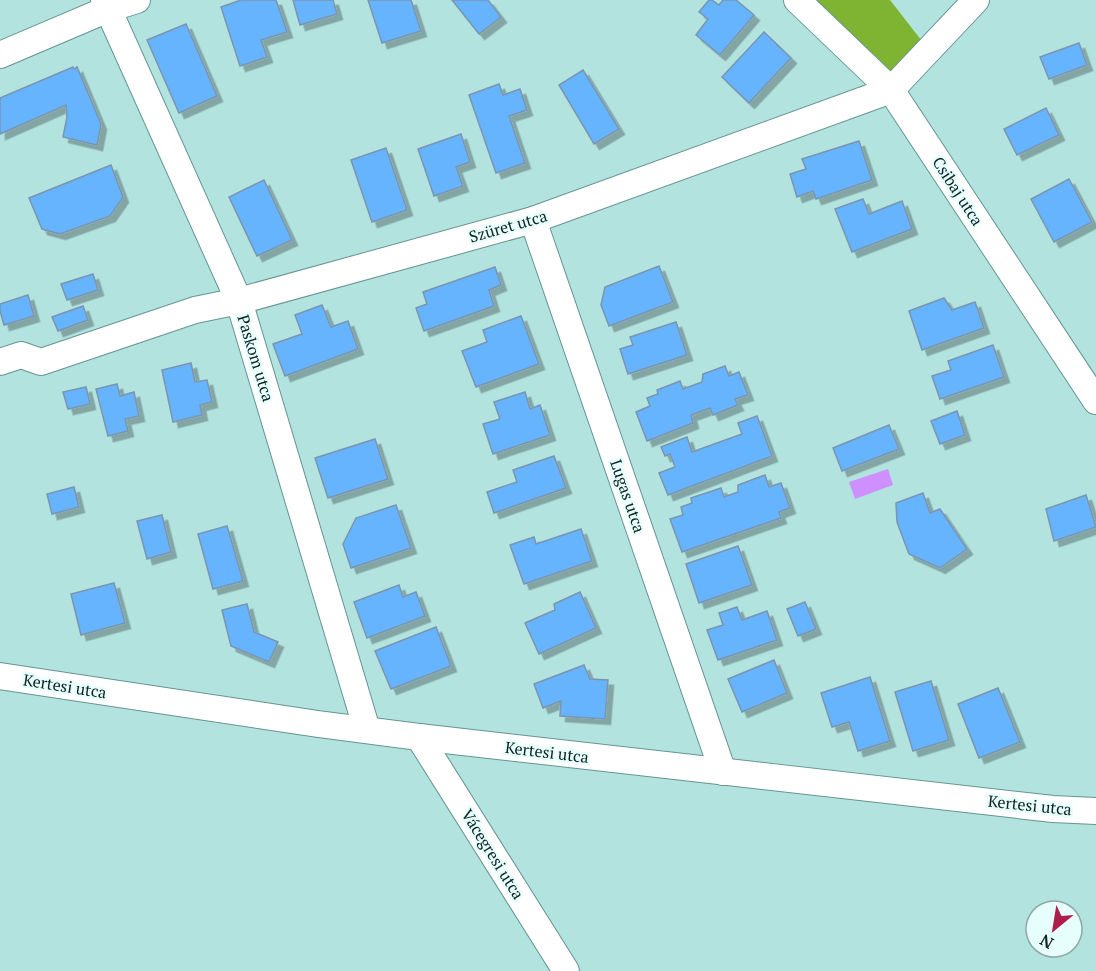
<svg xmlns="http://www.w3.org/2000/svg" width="1096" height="971" viewBox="0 0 1096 971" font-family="'PT Serif',serif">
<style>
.forest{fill:#7fb432}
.water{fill:#cf90ff}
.building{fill:#66b3fe;stroke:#7a95b0;stroke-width:1.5;filter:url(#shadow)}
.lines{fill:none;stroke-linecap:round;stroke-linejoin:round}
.minor-casing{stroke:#659591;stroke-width:28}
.minor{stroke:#fff;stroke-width:26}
.labels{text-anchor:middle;stroke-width:5;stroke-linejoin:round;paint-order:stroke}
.street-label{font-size:16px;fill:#0f2321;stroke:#e6fffc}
</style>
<defs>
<filter id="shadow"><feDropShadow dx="5.5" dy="5.5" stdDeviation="0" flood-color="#0004"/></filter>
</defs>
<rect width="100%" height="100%" fill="#b2e3df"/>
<path class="forest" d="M814,0H890L925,45L890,72Z"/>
<path class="water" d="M888,469L893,485L855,499L849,482Z"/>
<g class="building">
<path d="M241,0H276L287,32L261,40L267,57L240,66L221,7Z"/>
<path d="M293,0H333L337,14L300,25Z"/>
<path d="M368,0H411L421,31L382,43Z"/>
<path d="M452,0H488L501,17L479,34Z"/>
<path d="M709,0H712L719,5L723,0H736L754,15L720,55L696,35L708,19L699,12Z"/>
<path d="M186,24L217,96L179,113L147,40Z"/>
<path d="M764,32L791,58L749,103L722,77Z"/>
<path d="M1079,43L1087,65L1049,79L1040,57Z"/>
<path d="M73,67L74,69L77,67L101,124L97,145L63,137L67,117L66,105L0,134V98Z"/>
<path d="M583,70L619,129L594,144L559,85Z"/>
<path d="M499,84L503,95L520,89L527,110L509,116L525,163L496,173L469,95Z"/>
<path d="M1046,108L1059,135L1017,155L1004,129Z"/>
<path d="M461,134L470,162L456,167L463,186L434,196L418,149Z"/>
<path d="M859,141L872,180L816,199L813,191L797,197L790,174L806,169L802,159Z"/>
<path d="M386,148L407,210L372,222L351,160Z"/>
<path d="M111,165L123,197L110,216L60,234L42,229L29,198Z"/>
<path d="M1069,179L1092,222L1054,242L1031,199Z"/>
<path d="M264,180L292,240L257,256L229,197Z"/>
<path d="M863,199L869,214L902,201L912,229L852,252L835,209Z"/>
<path d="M659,266L673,302L609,326L601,305L605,287Z"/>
<path d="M495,267L501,285L489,290L494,306L424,331L416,308L427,304L423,292Z"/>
<path d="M93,274L98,290L67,300L61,284Z"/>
<path d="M28,295L34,316L4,325L0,311V304Z"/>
<path d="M944,298L952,310L975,302L984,328L922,350L909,311Z"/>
<path d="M322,305L331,327L348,321L358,349L285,376L273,344L302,334L295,315Z"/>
<path d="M83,306L88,320L58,331L52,317Z"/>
<path d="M521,316L539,364L476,387L462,351L487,342L483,330Z"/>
<path d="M676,322L687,355L628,374L620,349L633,345L630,337Z"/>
<path d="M993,345L1004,377L940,399L932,376L951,370L948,361Z"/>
<path d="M191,363L195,382L207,380L212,402L200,405L202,415L173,422L162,370Z"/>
<path d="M725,366L729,376L739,372L748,395L735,399L738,405L713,415L710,408L691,415L693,423L647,441L636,412L650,406L647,398L658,394L657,390L680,381L683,389L702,382L703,374Z"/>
<path d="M117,384L120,396L134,392L139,416L125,419L128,431L108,436L96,389Z"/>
<path d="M86,387L90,404L68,409L63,392Z"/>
<path d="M525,392L530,409L540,405L550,435L493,454L483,424L500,419L494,402Z"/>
<path d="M957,411L965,435L940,444L931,421Z"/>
<path d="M757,416L772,456L668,495L659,473L675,467L670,454L665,456L661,447L687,437L692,452L742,434L738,423Z"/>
<path d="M889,425L899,449L842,471L833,448Z"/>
<path d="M375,439L388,479L328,498L315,458Z"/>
<path d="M554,456L566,488L494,513L487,492L517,482L513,470Z"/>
<path d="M765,475L769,487L781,483L790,508L779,512L781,518L682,552L670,519L683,515L681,507L692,503L691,498L721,488L724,497L738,492V485Z"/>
<path d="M74,487L79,507L52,514L47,494Z"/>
<path d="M923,493L930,513L940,509L967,549L940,568L909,554L897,522L896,503Z"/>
<path d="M1086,495L1096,527L1054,541L1046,509Z"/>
<path d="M396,505L411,548L351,568L343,544L356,518Z"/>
<path d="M162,515L171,552L147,559L137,521Z"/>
<path d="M227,526L243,581L213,589L198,534Z"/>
<path d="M581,529L592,561L524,584L510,545L534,537L536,544Z"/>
<path d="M738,546L752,585L699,603L686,564Z"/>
<path d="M114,583L125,623L81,635L71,594Z"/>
<path d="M399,585L403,597L416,592L425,616L367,638L354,602Z"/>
<path d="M580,592L596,628L539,654L525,623L555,610L554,604Z"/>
<path d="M805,602L816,629L798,636L787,609Z"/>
<path d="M247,604L254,632L278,642L269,662L231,646L222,610Z"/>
<path d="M737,607L742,620L767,611L777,640L718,660L707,630L723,625L719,613Z"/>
<path d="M436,627L451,666L391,689L375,651Z"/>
<path d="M774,660L787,693L742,712L728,679Z"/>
<path d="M584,665L590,679L608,680L605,719L560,716L561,701L543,708L534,684Z"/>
<path d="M870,677L890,741L858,751L849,722L832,727L821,693Z"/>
<path d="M931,681L949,740L913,751L895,692Z"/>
<path d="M998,688L1020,742L979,758L958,704Z"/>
</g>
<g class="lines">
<g class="minor-casing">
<g id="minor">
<path d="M104,0L239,301L367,730"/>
<path d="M797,0L891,90L1096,401"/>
<path d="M0,55L108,9L137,0"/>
<path d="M533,220L723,772"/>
<path d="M0,362L21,355L41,362L195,310L239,301L533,220L891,90L976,0"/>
<path d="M0,676L318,724L419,737L1053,809L1096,811"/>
<path d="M419,737L566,971"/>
</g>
</g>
<use href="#minor" class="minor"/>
</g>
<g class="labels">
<g class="street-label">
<text transform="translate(958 191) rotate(57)" y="6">Csibaj utca</text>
<text transform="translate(508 226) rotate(-16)" y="6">Szüret utca</text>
<text transform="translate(256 358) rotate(73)" y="6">Paskom utca</text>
<text transform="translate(628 496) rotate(71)" y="6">Lugas utca</text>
<text transform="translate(65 686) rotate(9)" y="6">Kertesi utca</text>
<text transform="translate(547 752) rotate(7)" y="6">Kertesi utca</text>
<text transform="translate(1030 805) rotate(6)" y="6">Kertesi utca</text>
<text transform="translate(493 854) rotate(58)" y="6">Vácegresi utca</text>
</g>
</g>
<g transform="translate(1054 929) rotate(210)"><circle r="28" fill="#e6fffc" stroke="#90a7a4" stroke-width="1.5"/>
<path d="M0-4.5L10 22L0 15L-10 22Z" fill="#af1d4b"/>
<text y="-9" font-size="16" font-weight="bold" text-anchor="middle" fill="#0f2321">N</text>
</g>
</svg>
